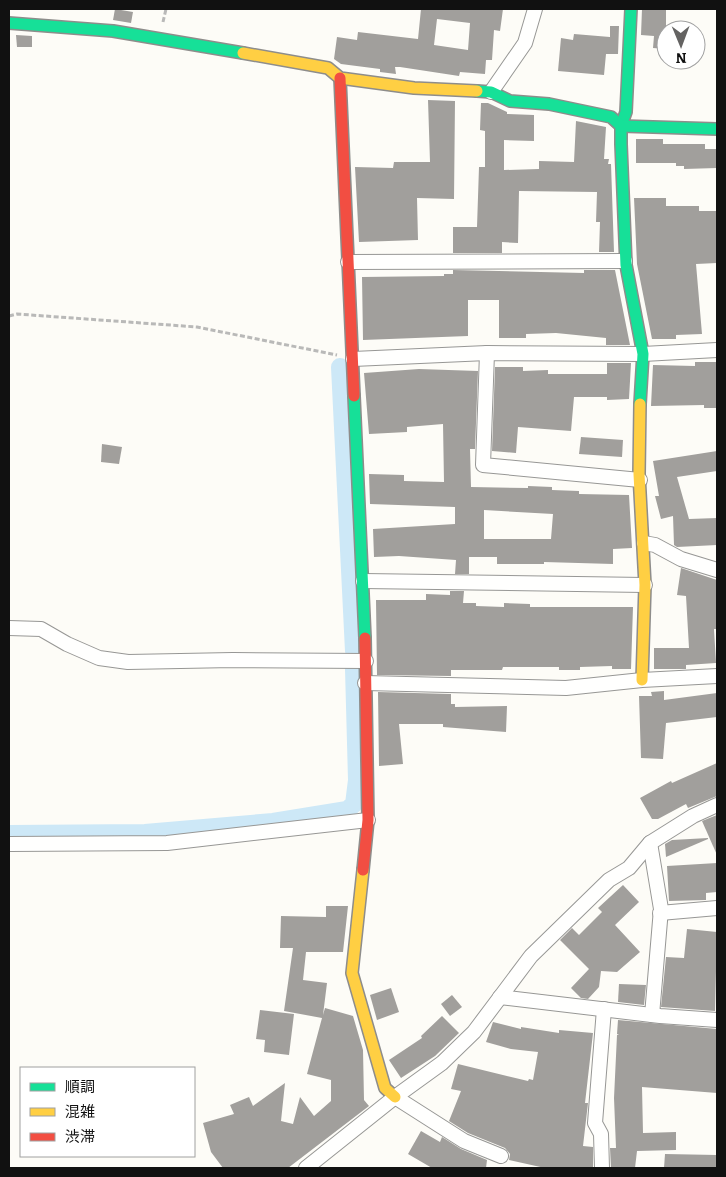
<svg xmlns="http://www.w3.org/2000/svg" width="726" height="1177" viewBox="0 0 726 1177" font-family="Bitter,'Noto Sans JP',serif">
<style>
.lines{fill:none;stroke-linecap:round;stroke-linejoin:round}
.canal{stroke:#cde8f7;stroke-width:18}
.building{fill:#a19f9c;fill-rule:evenodd}
.street-casing{stroke:#979795;stroke-width:16}
.fast-casing{stroke:#8e8d8b;stroke-width:14}
.slow-casing{stroke:#8e8d8b;stroke-width:14}
.jam-casing{stroke:#8e8d8b;stroke-width:14}
.path{stroke:#b9b9b8;stroke-width:3;stroke-dasharray:5 2.5;stroke-linecap:butt}
.street{stroke:#fffffe;stroke-width:14}
.fast{stroke:#16e098;stroke-width:11}
.slow{stroke:#ffcf43;stroke-width:11}
.jam{stroke:#f24e42;stroke-width:11}
</style>
<rect width="100%" height="100%" fill="#fdfcf7"/>
<g class="lines">
<g class="canal">
<path d="M340,367L354,651"/>
<path d="M9,834L145,833L273,822L347,810L354,804L357,780L354,669"/>
</g>
</g>
<g class="building">
<path d="M115,9L133,12L131,23L113,20Z"/>
<path d="M421,9H503L500,31L494,30L492,60H486L485,74L460,72L459,76L400,67H395L396,74L380,72V69L341,64L334,59L337,37L357,40L358,32L418,39ZM437,19L470,23L468,50L434,45Z"/>
<path d="M642,9H666V49L653,48L654,36L641,35Z"/>
<path d="M610,26H619L618,54H606L604,75L558,71L561,38L573,40L574,34L610,37Z"/>
<path d="M16,35L32,36V47H17Z"/>
<path d="M428,100L455,101L454,199L417,198L418,240L359,242L355,167L393,168L394,162H430Z"/>
<path d="M481,103H488L507,112V114L534,115V141L504,140V170L539,169V161L574,162L576,121L606,127L604,159H609L608,164H611L614,252H599L600,222H596L597,192L519,191L518,243L502,242V253H453V227H477L479,167H485V131L480,130Z"/>
<path d="M636,139H663V144H705V149H717V168L684,169V166H676V163H636Z"/>
<path d="M634,198H666V206H699V211H717V263L696,264L702,334L676,335V339H652L637,264Z"/>
<path d="M453,270L584,273V270H615L630,345H606V338L556,333L526,334V338H499V300H468V336L363,340L362,277L444,276V274H453Z"/>
<path d="M695,362H717V408H704V405L651,406L653,365L695,366Z"/>
<path d="M607,363H631L629,399L607,400V397H574L571,431L518,427L516,453L492,451L495,367H523V371L548,370V374H607Z"/>
<path d="M419,369L478,371L475,449H470L471,487L528,488V486L552,487V490L579,491V494L629,495L632,548L613,549V564L544,562V564H497V557H469V574H455L456,560L399,556L374,557L373,529L455,524V507L370,504L369,474L404,475V481L444,482L443,424L407,427V432L369,434L364,373ZM484,510L553,514L551,539H484Z"/>
<path d="M581,437L623,440L622,457L579,454Z"/>
<path d="M102,444L122,447L119,464L101,462Z"/>
<path d="M717,451V471L677,477L689,519L717,518V545L677,547L674,545L673,516L661,519L655,496H659L653,461Z"/>
<path d="M681,568L717,580V629H714L716,663L686,665V669H654V648H689L686,596L677,595Z"/>
<path d="M450,591H464L463,603H476V606L504,607V603L530,604V607H633L631,669H612V666L580,667V670H559V667H503L502,670H451V676L377,675L376,600H426V594L450,595Z"/>
<path d="M664,691V700L717,693V717L666,723L663,759L641,758L639,696H652L651,692Z"/>
<path d="M378,692L451,694V704H455V707L507,706L506,732L443,727V724H399L403,764L379,766Z"/>
<path d="M717,763V796L688,808L686,804L658,819H652L640,798L671,781L672,783Z"/>
<path d="M717,815V855L702,821Z"/>
<path d="M708,838V839L666,857L665,844L672,840Z"/>
<path d="M717,863V892L706,893V900L669,901L667,866Z"/>
<path d="M623,885L639,902L615,925L640,952L617,972L601,971L599,987L588,999L581,998L571,988L589,969L560,940L572,928L579,935L602,912L598,908Z"/>
<path d="M326,906H348L343,952H306L303,980L327,983L323,1015L325,1008L353,1016L363,1050L364,1100L369,1106L288,1168H223L211,1152L203,1123L234,1114L230,1105L249,1097L253,1106L285,1083L281,1121L293,1124L300,1097L314,1116L331,1101V1080L307,1074L322,1018L284,1011L293,948H280L281,916L326,917Z"/>
<path d="M687,929L717,932L715,1011L661,1007L666,957L684,958Z"/>
<path d="M619,984L646,985L644,1005L618,1002Z"/>
<path d="M391,988L399,1012L377,1020L370,995Z"/>
<path d="M452,995L462,1007L450,1016L441,1004Z"/>
<path d="M260,1010L294,1014L289,1055L264,1052L265,1040L256,1039Z"/>
<path d="M442,1016L459,1033L435,1056L401,1078L389,1060L422,1038L421,1036Z"/>
<path d="M618,1020L717,1029V1093L642,1087L643,1133L676,1132V1150L637,1151L635,1168H611L610,1148H616L614,1098L617,1035H619L617,1034Z"/>
<path d="M493,1022L521,1029V1027L559,1033V1030L593,1033L585,1103H588L583,1146L593,1147V1168H545L509,1160L510,1154L505,1148L468,1133L449,1121L461,1091L451,1089L458,1064L528,1081L529,1079L533,1080L538,1052L511,1049L486,1042Z"/>
<path d="M421,1131L440,1142L442,1137L461,1149L487,1160L486,1168H432L408,1154Z"/>
<path d="M665,1154L717,1155V1168H664Z"/>
</g>
<g class="lines">
<g class="street-casing">
<g id="street">
<path d="M491,92L525,43L535,9"/>
<path d="M348,262L625,261"/>
<path d="M487,353L483,465L640,480"/>
<path d="M353,359L487,353L643,354L717,350"/>
<path d="M644,543L655,545L681,559L717,570"/>
<path d="M363,581L645,585"/>
<path d="M9,628L41,629L67,644L99,658L128,662L233,660L366,661"/>
<path d="M365,683L566,688L642,680L717,676"/>
<path d="M650,843L661,909L652,1015"/>
<path d="M9,844L167,843L368,820"/>
<path d="M660,913L717,908"/>
<path d="M500,997L660,1016L717,1020"/>
<path d="M395,1097L464,1141L501,1156"/>
<path d="M306,1168L395,1097L442,1063L474,1032L531,956L609,880L629,868L650,843L693,816L717,805"/>
<path d="M602,1168L601,1134L595,1123L604,1009"/>
</g>
</g>
<g class="fast-casing">
<g id="fast">
<path d="M631,9L626,112L621,126V144L626,265L643,354L640,404"/>
<path d="M9,23L113,31L243,53"/>
<path d="M477,91L491,92L510,101L549,104L611,117L621,126L717,129"/>
<path d="M354,396L365,638"/>
</g>
</g>
<g class="slow-casing">
<g id="slow">
<path d="M243,53L328,68L340,78L414,88L477,91"/>
<path d="M640,404L639,474L645,585L642,680"/>
<path d="M363,870L352,973L385,1088L395,1097"/>
</g>
</g>
<g class="jam-casing">
<g id="jam">
<path d="M340,78L354,396"/>
<path d="M363,870L368,820L365,638"/>
</g>
</g>
<g class="path">
<path d="M163,22L166,9"/>
<path d="M9,316L17,314L197,327L337,355"/>
</g>
<use href="#street" class="street"/>
<use href="#fast" class="fast"/>
<use href="#slow" class="slow"/>
<use href="#jam" class="jam"/>
</g>
<rect width="726" height="1177" fill="none" stroke="#111111" stroke-width="20"/>
<rect x="20" y="1067" width="175" height="90" fill="#ffffff" stroke="#a0a0a0"/>
<rect x="30" y="1083" width="25" height="8" fill="#16e098" stroke="#a0a0a0"/>
<text x="65" y="1092" font-size="15" fill="#111111">順調</text>
<rect x="30" y="1108" width="25" height="8" fill="#ffcf43" stroke="#a0a0a0"/>
<text x="65" y="1117" font-size="15" fill="#111111">混雑</text>
<rect x="30" y="1133" width="25" height="8" fill="#f24e42" stroke="#a0a0a0"/>
<text x="65" y="1142" font-size="15" fill="#111111">渋滞</text>
<g transform="translate(681 45) rotate(179)"><circle r="24" fill="#ffffff" stroke="#a0a0a0"/>
<path d="M0-4L9 19L0 12L-9 19Z" fill="#646362"/>
<text y="-8" font-size="14" font-weight="bold" text-anchor="middle" fill="#111111">N</text>
</g>
</svg>
